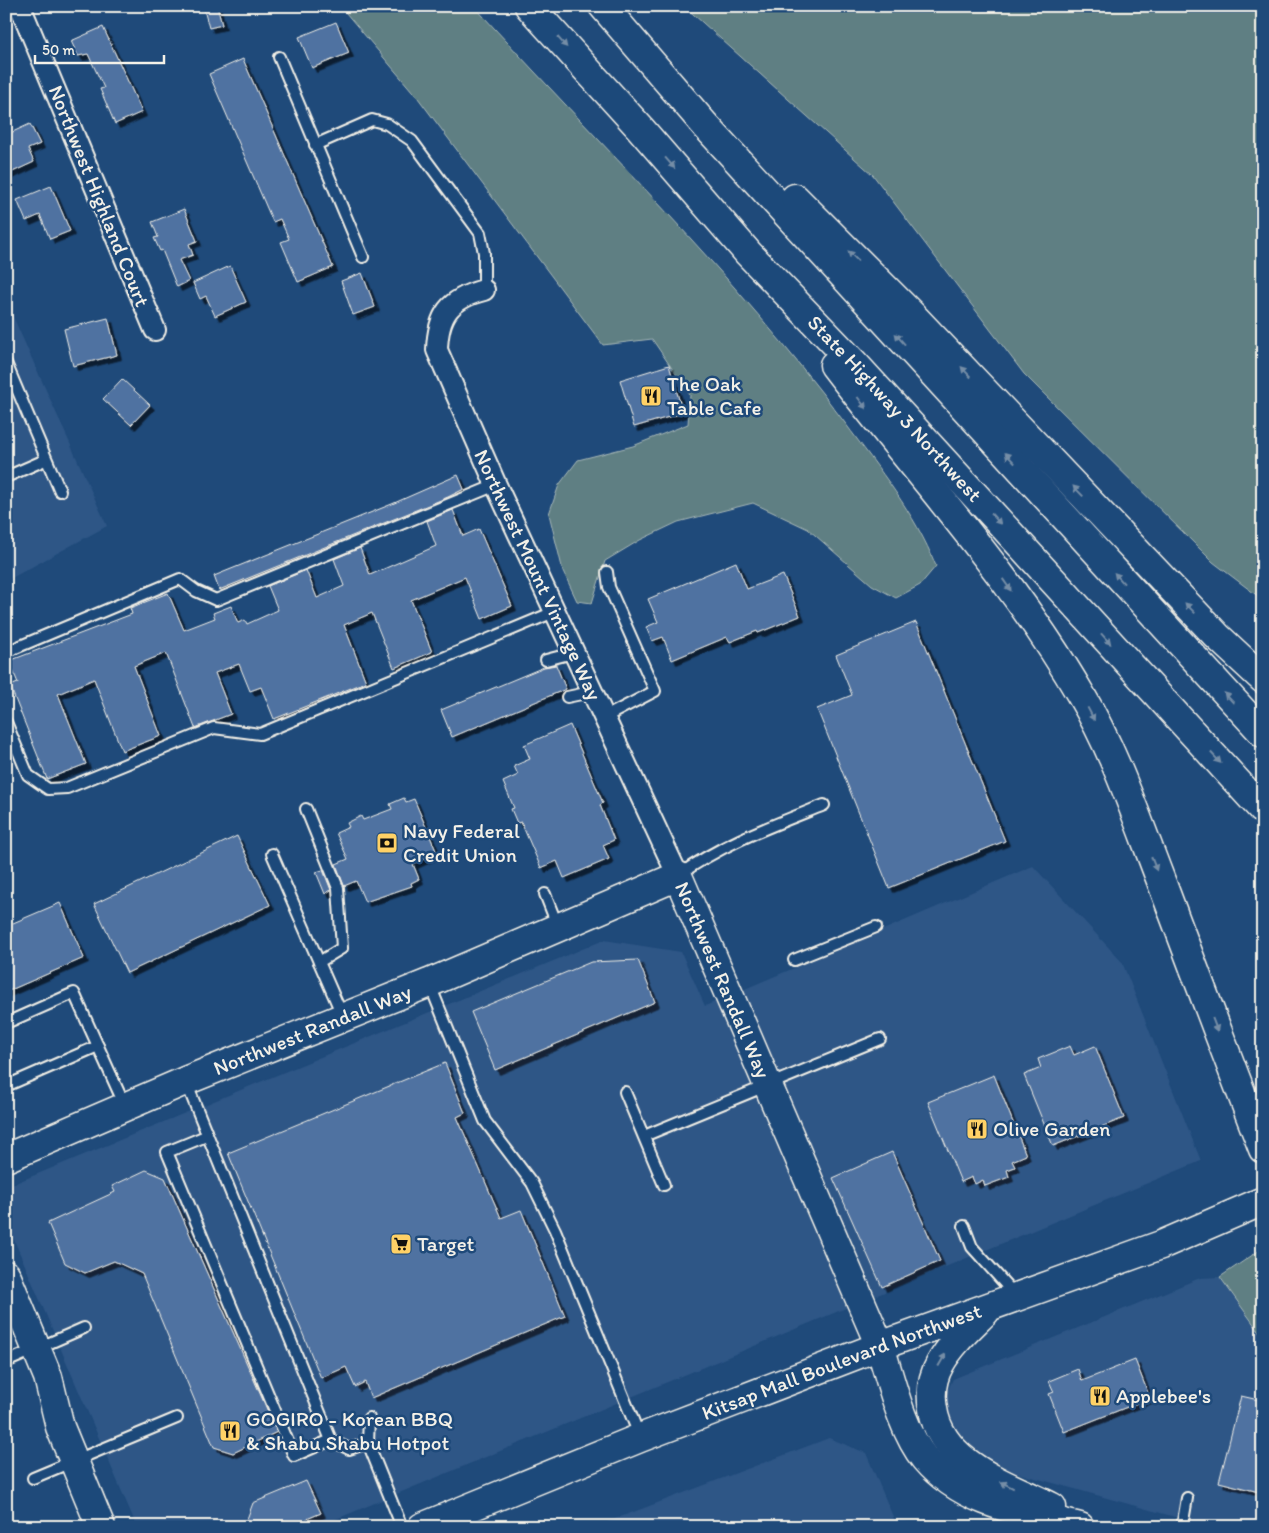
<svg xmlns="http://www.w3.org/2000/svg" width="1269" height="1533" viewBox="0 0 1269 1533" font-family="Itim,sans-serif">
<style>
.built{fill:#2e5686}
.green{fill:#5e7f83;stroke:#a9b8b6}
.building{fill:#5072a1;stroke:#f4f1e8;filter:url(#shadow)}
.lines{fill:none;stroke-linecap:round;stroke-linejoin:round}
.lane-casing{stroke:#f4f1e8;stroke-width:14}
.street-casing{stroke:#f4f1e8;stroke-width:24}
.secondary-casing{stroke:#f4f1e8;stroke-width:31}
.highway-casing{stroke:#f4f1e8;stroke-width:31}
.lane{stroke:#1f4a7a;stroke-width:10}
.street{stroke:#1f4a7a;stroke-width:20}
.secondary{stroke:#1f4a7a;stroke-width:28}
.highway{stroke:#1f4a7a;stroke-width:28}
.oneway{fill:#748da6}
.labels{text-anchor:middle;stroke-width:5;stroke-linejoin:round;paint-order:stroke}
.street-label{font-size:21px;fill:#f4f1e8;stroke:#1f4a7a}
.poi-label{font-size:21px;fill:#f4f1e8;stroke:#1f4a7a;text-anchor:start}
</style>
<defs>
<filter id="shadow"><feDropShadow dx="4.5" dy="4.5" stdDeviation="0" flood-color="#0009"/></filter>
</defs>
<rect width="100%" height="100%" fill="#1f4a7a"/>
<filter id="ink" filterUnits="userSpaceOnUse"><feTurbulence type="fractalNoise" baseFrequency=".02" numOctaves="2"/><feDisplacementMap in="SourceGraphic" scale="10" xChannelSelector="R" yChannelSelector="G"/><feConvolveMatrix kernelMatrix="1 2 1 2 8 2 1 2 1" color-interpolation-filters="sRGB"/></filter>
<g filter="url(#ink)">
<g class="built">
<path d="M6,301L107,526L6,581Z"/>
<path d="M1033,866L1122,962L1201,1161L317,1527H137L6,1221V1187L604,940L681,952L705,1006Z"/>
<path d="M1220,1277L1263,1337V1527H1185L1186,1520L992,1466L960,1438L946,1411V1394L953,1379L1200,1278Z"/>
<path d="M829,1438L866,1453L894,1519L935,1527H594Z"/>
</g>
<g class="green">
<path d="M340,6H474C599,144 734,274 845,423C879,469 915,513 936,566L920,585L896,598L872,585L808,529L753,503L678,522L640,540L605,561L592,603L577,601L563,571L549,514L559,485L578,460L633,446L688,424L690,395L652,339L603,345L418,98Z"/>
<path d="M684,6H1263V600L1213,562L1024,374L873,175Z"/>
<path d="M1263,1248V1337L1220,1277Z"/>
</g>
<g class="building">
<path d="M203,6H217L222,25L209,28Z"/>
<path d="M336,22L349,53L312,68L299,37Z"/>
<path d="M103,27L142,112L115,124L100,89L104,88L88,54L78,56L71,41Z"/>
<path d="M243,59L333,267L298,282L281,242L289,239L280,219L273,222L209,74Z"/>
<path d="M30,124L40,144L28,149L34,162L6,175V135Z"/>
<path d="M51,186L70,231L50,239L40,215L26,221L17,200Z"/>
<path d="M184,209L197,241L189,244L193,255L179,260L189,281L177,287L162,250L160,251L154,238L158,237L152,222Z"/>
<path d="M230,266L246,302L215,316L206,296L200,299L193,283Z"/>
<path d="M362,273L375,307L353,315L341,281Z"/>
<path d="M108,318L117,355L73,366L64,329Z"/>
<path d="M669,365L683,413L634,427L620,380Z"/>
<path d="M122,379L150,405L131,425L103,399Z"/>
<path d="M458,475L464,489L448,497L219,590L214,576L392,504Z"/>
<path d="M453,510L463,536L479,529L512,606L482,619L465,577L411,600L432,652L394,668L372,613L344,625L366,682L274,719L261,687L250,691L239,664L215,673L231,714L195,728L166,653L134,666L161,736L122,751L94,679L58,694L86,764L47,779L10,686L18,683L9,661L132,614L130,608L168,593L184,630L215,618L213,613L231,606L238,623L245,620L247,624L278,610L268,586L306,570L317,598L344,586L334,559L360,548L370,575L436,546L427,521Z"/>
<path d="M736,562L747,589L783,575L800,616L758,633L757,631L730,642L727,637L672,660L663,637L652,641L646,627L658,622L648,599Z"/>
<path d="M916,622L1005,841L889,888L817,709L852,695L836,655Z"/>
<path d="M556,665L566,689L452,737L441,710L544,667Z"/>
<path d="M570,725L603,803L600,805L614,840L603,845L609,859L564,878L557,861L541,868L521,822L517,823L511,809L514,808L503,782L518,775L514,766L530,759L524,745Z"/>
<path d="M404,798L406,802L414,799L437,853L413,864L419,879L411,883L412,886L365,902L356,881L344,886L336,864L348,859L336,833L349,827L347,823L361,816L363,820L392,809L390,804Z"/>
<path d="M237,836L270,905L127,973L94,904Z"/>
<path d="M323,870L331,890L325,894L316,872Z"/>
<path d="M60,903L84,958L6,992V926Z"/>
<path d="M638,960L655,1002L495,1070L471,1012L591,962Z"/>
<path d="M1070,1046L1074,1055L1095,1046L1124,1118L1053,1146L1024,1075L1041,1068L1038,1059Z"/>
<path d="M445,1063L465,1113L457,1117L501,1218L521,1210L565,1316L371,1398L365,1382L355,1387L346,1367L321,1378L228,1153Z"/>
<path d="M994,1075L1026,1155L1012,1161L1015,1167L1007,1170L1009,1177L985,1186L983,1180L975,1184L972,1177L961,1182L928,1102Z"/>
<path d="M892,1152L940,1261L882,1287L833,1178Z"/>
<path d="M146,1170L165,1178L277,1432L233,1453L214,1447L142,1274L114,1261L85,1273L65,1263L48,1223L115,1192L112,1186Z"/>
<path d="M1135,1360L1150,1398L1064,1432L1049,1394L1054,1392L1049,1381L1078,1369L1082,1381Z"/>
<path d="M1241,1396L1263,1401V1493L1219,1482Z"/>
<path d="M306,1481L321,1513L288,1527H244L253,1503Z"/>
</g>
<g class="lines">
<g class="lane-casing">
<g id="lane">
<path d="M279,57L363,257"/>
<path d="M315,145L372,120L387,124L412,141L480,233L484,253V290"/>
<path d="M6,363L60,491"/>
<path d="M6,477L45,460"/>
<path d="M6,652L180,579L196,591L216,600L496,485"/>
<path d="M546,660L573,653"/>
<path d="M567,697L591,692"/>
<path d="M603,718L655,691L609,587L607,572"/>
<path d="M6,722L28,775L48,789L67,788L214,728L260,734L554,612"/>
<path d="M306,809L338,888L342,948L319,962L343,1017"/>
<path d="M272,854L319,962"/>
<path d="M679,875C723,843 774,825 824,805"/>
<path d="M545,894L558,927"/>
<path d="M794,960L876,927"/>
<path d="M430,985L485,1121L532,1183L555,1230L640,1437"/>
<path d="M6,1023L74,993L125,1106"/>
<path d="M186,1082L331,1440L349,1449L368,1443"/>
<path d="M6,1086L98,1046"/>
<path d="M625,1092L664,1185"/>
<path d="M206,1136L167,1152L294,1456L331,1440"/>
<path d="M644,1136L880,1039"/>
<path d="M964,1226L972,1247L1016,1296"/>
<path d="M6,1362L84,1328"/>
<path d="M369,1418L368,1443L402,1527"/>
<path d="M33,1478L177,1418"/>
<path d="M1182,1527L1187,1498"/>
</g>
</g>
<g class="street-casing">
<g id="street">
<path d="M20,6L155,330"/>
<path d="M484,290C449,299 438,315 437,350L496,485L678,876"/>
</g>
</g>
<g class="secondary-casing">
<g id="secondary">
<path id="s1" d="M6,1158L185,1081L429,983L678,876L880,1346C891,1381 902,1431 925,1459C963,1504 1027,1513 1080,1527"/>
<path d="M6,1275L48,1377L60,1427L101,1527"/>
<path d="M985,1312C969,1328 951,1344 940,1364C932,1378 930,1393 933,1409C941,1465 1009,1485 1052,1507"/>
<path id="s2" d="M422,1527L640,1438L880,1346L1161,1245L1263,1201"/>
</g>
</g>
<g class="highway-casing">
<g id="highway">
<path id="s3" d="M529,6L640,128L748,253L853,362L1263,810"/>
<path d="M603,6L705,125L1263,733"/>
<path d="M795,198L911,314L1217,636L1263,679"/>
<path d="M834,365C917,474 1012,576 1081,695C1116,754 1138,822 1163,886C1196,974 1229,1062 1263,1149"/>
</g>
</g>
<use href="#lane" class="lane"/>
<use href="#street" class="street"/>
<use href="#secondary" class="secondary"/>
<use href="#highway" class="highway"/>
</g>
<defs><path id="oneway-solid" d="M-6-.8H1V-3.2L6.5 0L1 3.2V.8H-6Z" transform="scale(1.25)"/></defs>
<g class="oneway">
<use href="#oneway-solid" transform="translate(562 42) rotate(48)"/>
<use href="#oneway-solid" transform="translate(670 163) rotate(49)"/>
<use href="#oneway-solid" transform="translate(853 256) rotate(-135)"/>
<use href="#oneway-solid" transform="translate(900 339) rotate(-132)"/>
<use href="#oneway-solid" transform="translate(966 372) rotate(-133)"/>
<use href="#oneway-solid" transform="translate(862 403) rotate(53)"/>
<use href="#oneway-solid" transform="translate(1010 458) rotate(-133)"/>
<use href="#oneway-solid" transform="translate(1078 491) rotate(-134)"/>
<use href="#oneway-solid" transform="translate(996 519) rotate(48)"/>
<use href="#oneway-solid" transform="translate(1119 578) rotate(-132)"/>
<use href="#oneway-solid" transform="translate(1007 585) rotate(55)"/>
<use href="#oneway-solid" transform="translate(1190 608) rotate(-134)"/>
<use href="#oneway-solid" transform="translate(1106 639) rotate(48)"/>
<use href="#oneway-solid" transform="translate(1229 698) rotate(-133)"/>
<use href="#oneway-solid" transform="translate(1091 714) rotate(62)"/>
<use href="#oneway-solid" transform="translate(1216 758) rotate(47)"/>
<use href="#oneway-solid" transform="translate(1154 864) rotate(69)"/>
<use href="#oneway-solid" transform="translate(1215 1025) rotate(69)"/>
<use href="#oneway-solid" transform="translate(942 1360) rotate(-60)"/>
<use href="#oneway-solid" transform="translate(1007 1485) rotate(-154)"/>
</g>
</g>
<defs>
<g id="restaurant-square" transform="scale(1.125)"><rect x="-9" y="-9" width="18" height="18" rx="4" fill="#ffd166" stroke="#1f4a7a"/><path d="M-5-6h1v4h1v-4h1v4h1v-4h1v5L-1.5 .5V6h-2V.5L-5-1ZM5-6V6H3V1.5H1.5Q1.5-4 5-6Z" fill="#111"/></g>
<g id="bank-square" transform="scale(1.125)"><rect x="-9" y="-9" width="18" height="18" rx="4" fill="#ffd166" stroke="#1f4a7a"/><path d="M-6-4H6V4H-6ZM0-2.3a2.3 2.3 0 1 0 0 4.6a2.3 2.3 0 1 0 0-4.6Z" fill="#111"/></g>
<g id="supermarket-square" transform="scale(1.125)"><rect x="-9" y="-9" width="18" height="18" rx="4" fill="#ffd166" stroke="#1f4a7a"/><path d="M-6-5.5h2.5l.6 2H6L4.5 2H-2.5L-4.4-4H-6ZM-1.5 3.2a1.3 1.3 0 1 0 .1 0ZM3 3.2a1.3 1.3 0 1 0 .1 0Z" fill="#111"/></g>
</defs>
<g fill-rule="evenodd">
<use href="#restaurant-square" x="651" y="396"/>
<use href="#bank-square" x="387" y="843"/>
<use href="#restaurant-square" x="977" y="1129"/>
<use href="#supermarket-square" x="401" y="1244"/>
<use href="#restaurant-square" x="1100" y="1396"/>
<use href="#restaurant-square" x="230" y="1431"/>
</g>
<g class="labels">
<g class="street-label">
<text transform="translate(99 196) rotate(68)" y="7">Northwest Highland Court</text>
<text dy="7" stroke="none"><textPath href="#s3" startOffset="544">State Highway 3 Northwest</textPath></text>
<text transform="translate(538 575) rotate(65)" y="7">Northwest Mount Vintage Way</text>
<text dy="7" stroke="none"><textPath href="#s1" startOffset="842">Northwest Randall Way</textPath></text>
<text dy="7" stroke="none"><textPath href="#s1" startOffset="332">Northwest Randall Way</textPath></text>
<text dy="7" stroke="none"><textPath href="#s2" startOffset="451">Kitsap Mall Boulevard Northwest</textPath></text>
</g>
<g class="poi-label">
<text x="667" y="391">The Oak<tspan x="667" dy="24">Table Cafe</tspan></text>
<text x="403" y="838">Navy Federal<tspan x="403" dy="24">Credit Union</tspan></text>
<text x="993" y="1136">Olive Garden</text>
<text x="417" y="1251">Target</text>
<text x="1116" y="1403">Applebee's</text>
<text x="246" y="1426">GOGIRO - Korean BBQ<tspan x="246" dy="24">&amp; Shabu Shabu Hotpot</tspan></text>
</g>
</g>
<rect width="1269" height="1533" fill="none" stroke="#1f4a7a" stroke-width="25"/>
<rect x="12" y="12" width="1244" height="1508" fill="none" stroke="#f4f1e8" stroke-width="2" filter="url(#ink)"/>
<path d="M35 55v8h129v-8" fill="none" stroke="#f4f1e8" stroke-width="2.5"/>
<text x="42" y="55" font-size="15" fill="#f4f1e8" stroke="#1f4a7a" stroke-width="4" paint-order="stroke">50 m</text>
</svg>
